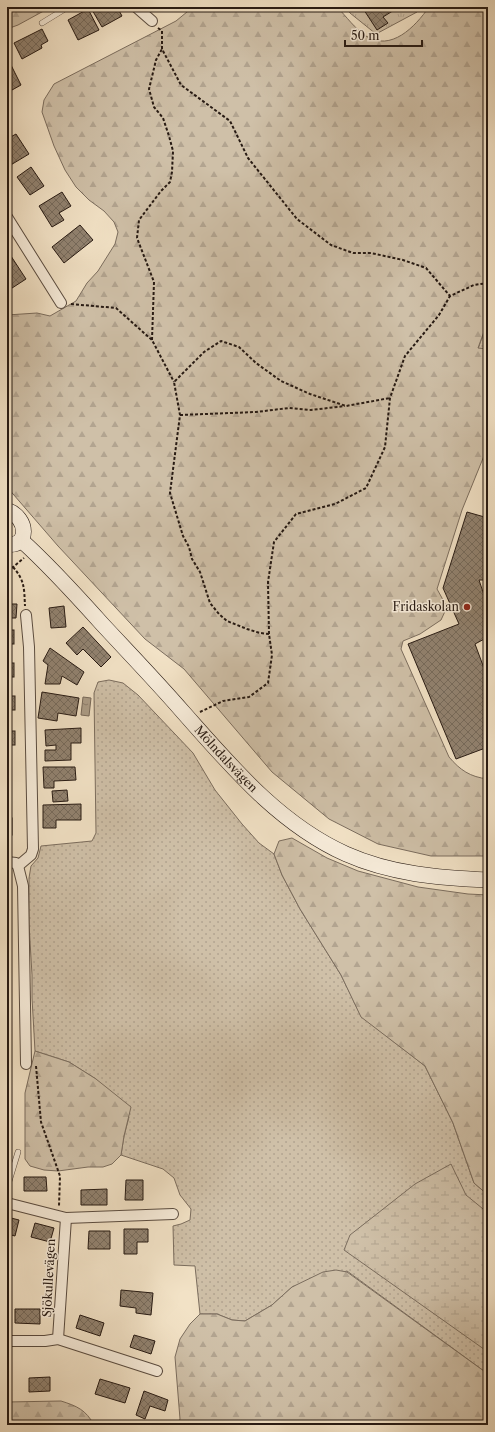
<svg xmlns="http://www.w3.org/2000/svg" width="495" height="1432" viewBox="0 0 495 1432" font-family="'Libre Caslon Text',serif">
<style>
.grass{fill:url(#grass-dots);stroke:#7b6d5e}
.forest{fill:url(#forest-firs);stroke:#7b6d5e}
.wetland{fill:url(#wetland-marsh);stroke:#7b6d5e}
.park{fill:url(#park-tufts);stroke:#7b6d5e}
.water{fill:url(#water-ripples);stroke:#77695a}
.building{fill:url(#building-cross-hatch);stroke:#271a13}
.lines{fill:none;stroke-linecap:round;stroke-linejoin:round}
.lane-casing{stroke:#5a4c40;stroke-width:6}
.street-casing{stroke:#5a4c40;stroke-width:12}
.secondary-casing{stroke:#271a13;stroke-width:16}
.path{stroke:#271a13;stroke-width:2;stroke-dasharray:3 2;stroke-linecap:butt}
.lane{stroke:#f7ecda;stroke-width:5}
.street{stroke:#f7ecda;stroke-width:10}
.secondary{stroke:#f7ecda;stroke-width:15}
.poi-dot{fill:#8f2418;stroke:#f7ecda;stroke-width:1.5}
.labels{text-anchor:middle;stroke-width:3;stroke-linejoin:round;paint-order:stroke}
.poi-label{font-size:12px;fill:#271a13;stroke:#f7ecda;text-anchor:end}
.street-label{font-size:12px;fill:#271a13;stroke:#f7ecda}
</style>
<defs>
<pattern id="grass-dots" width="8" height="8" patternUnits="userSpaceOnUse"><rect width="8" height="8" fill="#cfc0a8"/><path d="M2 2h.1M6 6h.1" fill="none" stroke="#b2a490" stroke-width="1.8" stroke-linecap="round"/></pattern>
<pattern id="forest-firs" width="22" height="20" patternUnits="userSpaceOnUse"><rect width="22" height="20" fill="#cfc0a8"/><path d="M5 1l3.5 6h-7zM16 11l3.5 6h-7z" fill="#b2a490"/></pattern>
<pattern id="wetland-marsh" width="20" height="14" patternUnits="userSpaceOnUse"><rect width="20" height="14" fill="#cfc0a8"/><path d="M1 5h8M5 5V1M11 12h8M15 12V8" fill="none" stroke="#b2a490"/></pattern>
<pattern id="park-tufts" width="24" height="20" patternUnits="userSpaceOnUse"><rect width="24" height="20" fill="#cfc0a8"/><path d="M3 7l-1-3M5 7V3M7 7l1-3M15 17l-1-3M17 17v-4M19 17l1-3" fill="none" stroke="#b2a490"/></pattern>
<pattern id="water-ripples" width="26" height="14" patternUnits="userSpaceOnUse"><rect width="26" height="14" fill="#ad9e89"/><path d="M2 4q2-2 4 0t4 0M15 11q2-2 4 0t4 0" fill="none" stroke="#8d806f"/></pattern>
<pattern id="building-cross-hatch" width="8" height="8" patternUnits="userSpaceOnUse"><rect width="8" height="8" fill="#918270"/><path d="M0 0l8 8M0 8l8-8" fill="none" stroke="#766a5b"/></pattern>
</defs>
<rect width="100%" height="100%" fill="#f2e2c6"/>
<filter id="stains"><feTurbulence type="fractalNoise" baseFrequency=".005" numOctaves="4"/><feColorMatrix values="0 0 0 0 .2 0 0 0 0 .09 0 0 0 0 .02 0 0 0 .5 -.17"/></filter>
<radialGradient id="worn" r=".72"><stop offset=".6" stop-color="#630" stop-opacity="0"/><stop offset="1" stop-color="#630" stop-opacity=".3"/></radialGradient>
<g class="grass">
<path d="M486,326H488V349H478Z"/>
<path d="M109,680L123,683L138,695L193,753L215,790L242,824L259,843L274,854L282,875L300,909L341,975L361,1016L425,1066L453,1123L474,1183L488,1195V1374L347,1271L292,1287L272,1305L245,1321L232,1320L217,1314H200L195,1266L174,1265L173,1226L181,1224L190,1220L191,1209L180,1195L174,1178L163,1169L121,1155L124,1136L129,1117L96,1079L69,1062L35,1051L32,998V975L29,924V878L31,866L38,858L41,846L92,841L96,833L94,693L98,682Z"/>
</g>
<g class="forest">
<path d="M7,7H51L18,25L7,29Z"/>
<path d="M193,7H337C346,16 355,29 366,36C391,52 415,27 429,7H488V326H486L478,348L488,349V446L462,510L437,589L447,607L441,620L420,634L403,641L401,649L449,757C460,770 470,777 488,779V856H431L378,844L329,819L272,772L184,669L145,639L58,546L7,487V315L37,313L50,316L76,301L87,283L98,271L115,244L118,232L114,222L104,211L89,200L76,187L65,170L54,146L42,112L44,100L54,84L176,21Z"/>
<path d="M292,838L327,858L358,871L418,887L468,894L488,895V1195L474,1183L453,1123L425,1066L361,1017L341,975L300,909L282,875L274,854L279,841Z"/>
<path d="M35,1051L69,1062L96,1079L131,1107L124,1136L121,1155L112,1164L103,1167H88L58,1171L44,1170L30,1166L25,1159V1093Z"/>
<path d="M336,1270L347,1272L488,1374V1425H178L180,1419L175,1357L180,1339L190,1324L200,1314H217L232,1320L245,1321L272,1305L292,1287L323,1272Z"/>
<path d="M61,1401C77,1406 86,1410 94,1425H7V1402Z"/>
</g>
<path class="wetland" d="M451,1164L466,1195L488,1213V1352L344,1250L350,1235L415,1184Z"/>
<path class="park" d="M346,7H419L417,12L376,34L350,13Z"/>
<path class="water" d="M83,697L91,698L89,716L81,715Z"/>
<g class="building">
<path d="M93,7H117L122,16L102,27L91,8Z"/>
<path d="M362,7H399L383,17L388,23L377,30Z"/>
<path d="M88,9L99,30L78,40L68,20Z"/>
<path d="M42,29L48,41L41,45L42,48L22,59L14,43Z"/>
<path d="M7,57L21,85L12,90L7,79Z"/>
<path d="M16,134L29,154L9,166L7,162V139Z"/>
<path d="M31,167L44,186L30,195L17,177Z"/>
<path d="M62,192L71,206L59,213L64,220L52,227L39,206Z"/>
<path d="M80,225L93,240L64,263L52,247Z"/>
<path d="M9,253L26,279L9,290L7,286V254Z"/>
<path d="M467,512L488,518V580H479L488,607V637L475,644L488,679V747L456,759L408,644L459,624L443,588Z"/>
<path d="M7,604H17L16,618H7Z"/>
<path d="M64,606L66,627L51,628L49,608Z"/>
<path d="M83,627L111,657L101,667L83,649L77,655L66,643Z"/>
<rect x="7" y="630" width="7" height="14"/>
<path d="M50,648L84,672L77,685L62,676L60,684H45L48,665L43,661Z"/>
<rect x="7" y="663" width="7" height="14"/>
<path d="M42,692L79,698L76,716L58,713L57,721L38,718Z"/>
<rect x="7" y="696" width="8" height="14"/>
<path d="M81,728V743H71V760L45,761V750H56V745L46,746L45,730Z"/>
<rect x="7" y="731" width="8" height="14"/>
<path d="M43,767H75L76,780L54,781V788H44Z"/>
<path d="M7,772H9L8,789H7Z"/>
<path d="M67,790L68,801L53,802L52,791Z"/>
<path d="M81,804V820H56V828H43V805Z"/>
<rect x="7" y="818" width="5" height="17"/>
<path d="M7,887H9L8,898H7Z"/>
<path d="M7,922H9L8,933H7Z"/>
<path d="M24,1177H46L47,1191H24Z"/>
<path d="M126,1180H143V1200H125Z"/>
<path d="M107,1189V1205H81V1190Z"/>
<path d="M7,1217L19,1220L15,1236L7,1234Z"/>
<path d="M35,1223L54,1228L50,1242L31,1237Z"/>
<path d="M124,1229H148V1242H137V1254H124Z"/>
<path d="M89,1231H110V1249H88Z"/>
<path d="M121,1290L153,1293L151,1315L136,1313V1308L120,1306Z"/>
<path d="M15,1309H40V1324L15,1323Z"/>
<path d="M80,1315L104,1323L100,1336L76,1328Z"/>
<path d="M134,1335L155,1341L151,1354L130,1347Z"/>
<path d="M50,1377V1391L29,1392V1378Z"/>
<path d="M100,1379L130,1388L125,1403L95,1394Z"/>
<path d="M144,1391L168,1400L165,1411L150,1406L145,1419L136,1415Z"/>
</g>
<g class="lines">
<g class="lane-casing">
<g id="lane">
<path d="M42,23L68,7"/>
<path d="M7,1188L18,1152"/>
</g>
</g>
<g class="street-casing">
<g id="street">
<path d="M136,7L152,21"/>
<path d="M7,217L61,303"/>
<path d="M7,862L16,863L18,866L23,886L26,1064"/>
<path d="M18,866L31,855L33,849L29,647L26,615"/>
<path d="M7,1203L66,1218L173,1214"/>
<path d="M58,1339L66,1218"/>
<path d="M7,1341H45L58,1339L157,1371"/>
</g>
</g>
<g class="secondary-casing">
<g id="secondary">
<path d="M7,510C29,518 29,548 7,544"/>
<path id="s1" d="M21,540C50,566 77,596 103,625C130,654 157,682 183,712C231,766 279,824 346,854C391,874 439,878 488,880"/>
</g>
</g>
<g class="path">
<path d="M158,28L162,31V49L181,85L230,121L248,158L297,219L331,245L353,253H371L403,260L426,268L450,296L474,285L488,283"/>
<path d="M71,304L116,308L152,340L174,382"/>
<path d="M152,340L154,282L137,238L139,220L161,191L170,182L172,172L173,151L169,136L163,118L154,107L149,89L156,60L162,49"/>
<path d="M180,415L256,412L289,408L311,410L345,406"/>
<path d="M13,567C25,581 24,588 25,606"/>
<path d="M7,570L13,567L24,558"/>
<path d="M269,634L260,633L247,629L227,621L219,614L210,603L200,572L192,559L189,547L183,536L170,493L180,415L174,382L204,352L221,341L239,347L256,363L281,381L310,394L346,406L390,398"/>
<path d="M200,712L223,701L249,697L268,683L272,655L269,634L268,582L274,542L296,514L335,504L366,488L385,447L390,398L405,356L439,315L450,296"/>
<path d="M36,1066L41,1122L60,1176L59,1206"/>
</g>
<use href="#lane" class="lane"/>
<use href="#street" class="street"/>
<use href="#secondary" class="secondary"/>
</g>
<circle class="poi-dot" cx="467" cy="607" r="4"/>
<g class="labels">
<g class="poi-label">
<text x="459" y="611">Fridaskolan</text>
</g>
<g class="street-label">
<text dy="4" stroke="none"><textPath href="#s1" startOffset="300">Mölndalsvägen</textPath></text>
<text transform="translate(49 1278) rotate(-87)" y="4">Sjökullevägen</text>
</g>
</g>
<rect width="495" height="1432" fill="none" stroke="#f2e2c6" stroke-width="24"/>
<rect x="8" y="8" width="479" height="1416" fill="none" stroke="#271a13" stroke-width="2"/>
<rect x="12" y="12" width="471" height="1408" fill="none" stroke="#271a13"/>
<path d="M345 40v6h77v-6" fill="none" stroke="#271a13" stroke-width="2"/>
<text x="351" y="40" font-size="12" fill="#271a13" stroke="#f7ecda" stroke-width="3" paint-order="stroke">50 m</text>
<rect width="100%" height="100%" filter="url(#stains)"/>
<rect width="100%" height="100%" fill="url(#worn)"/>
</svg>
